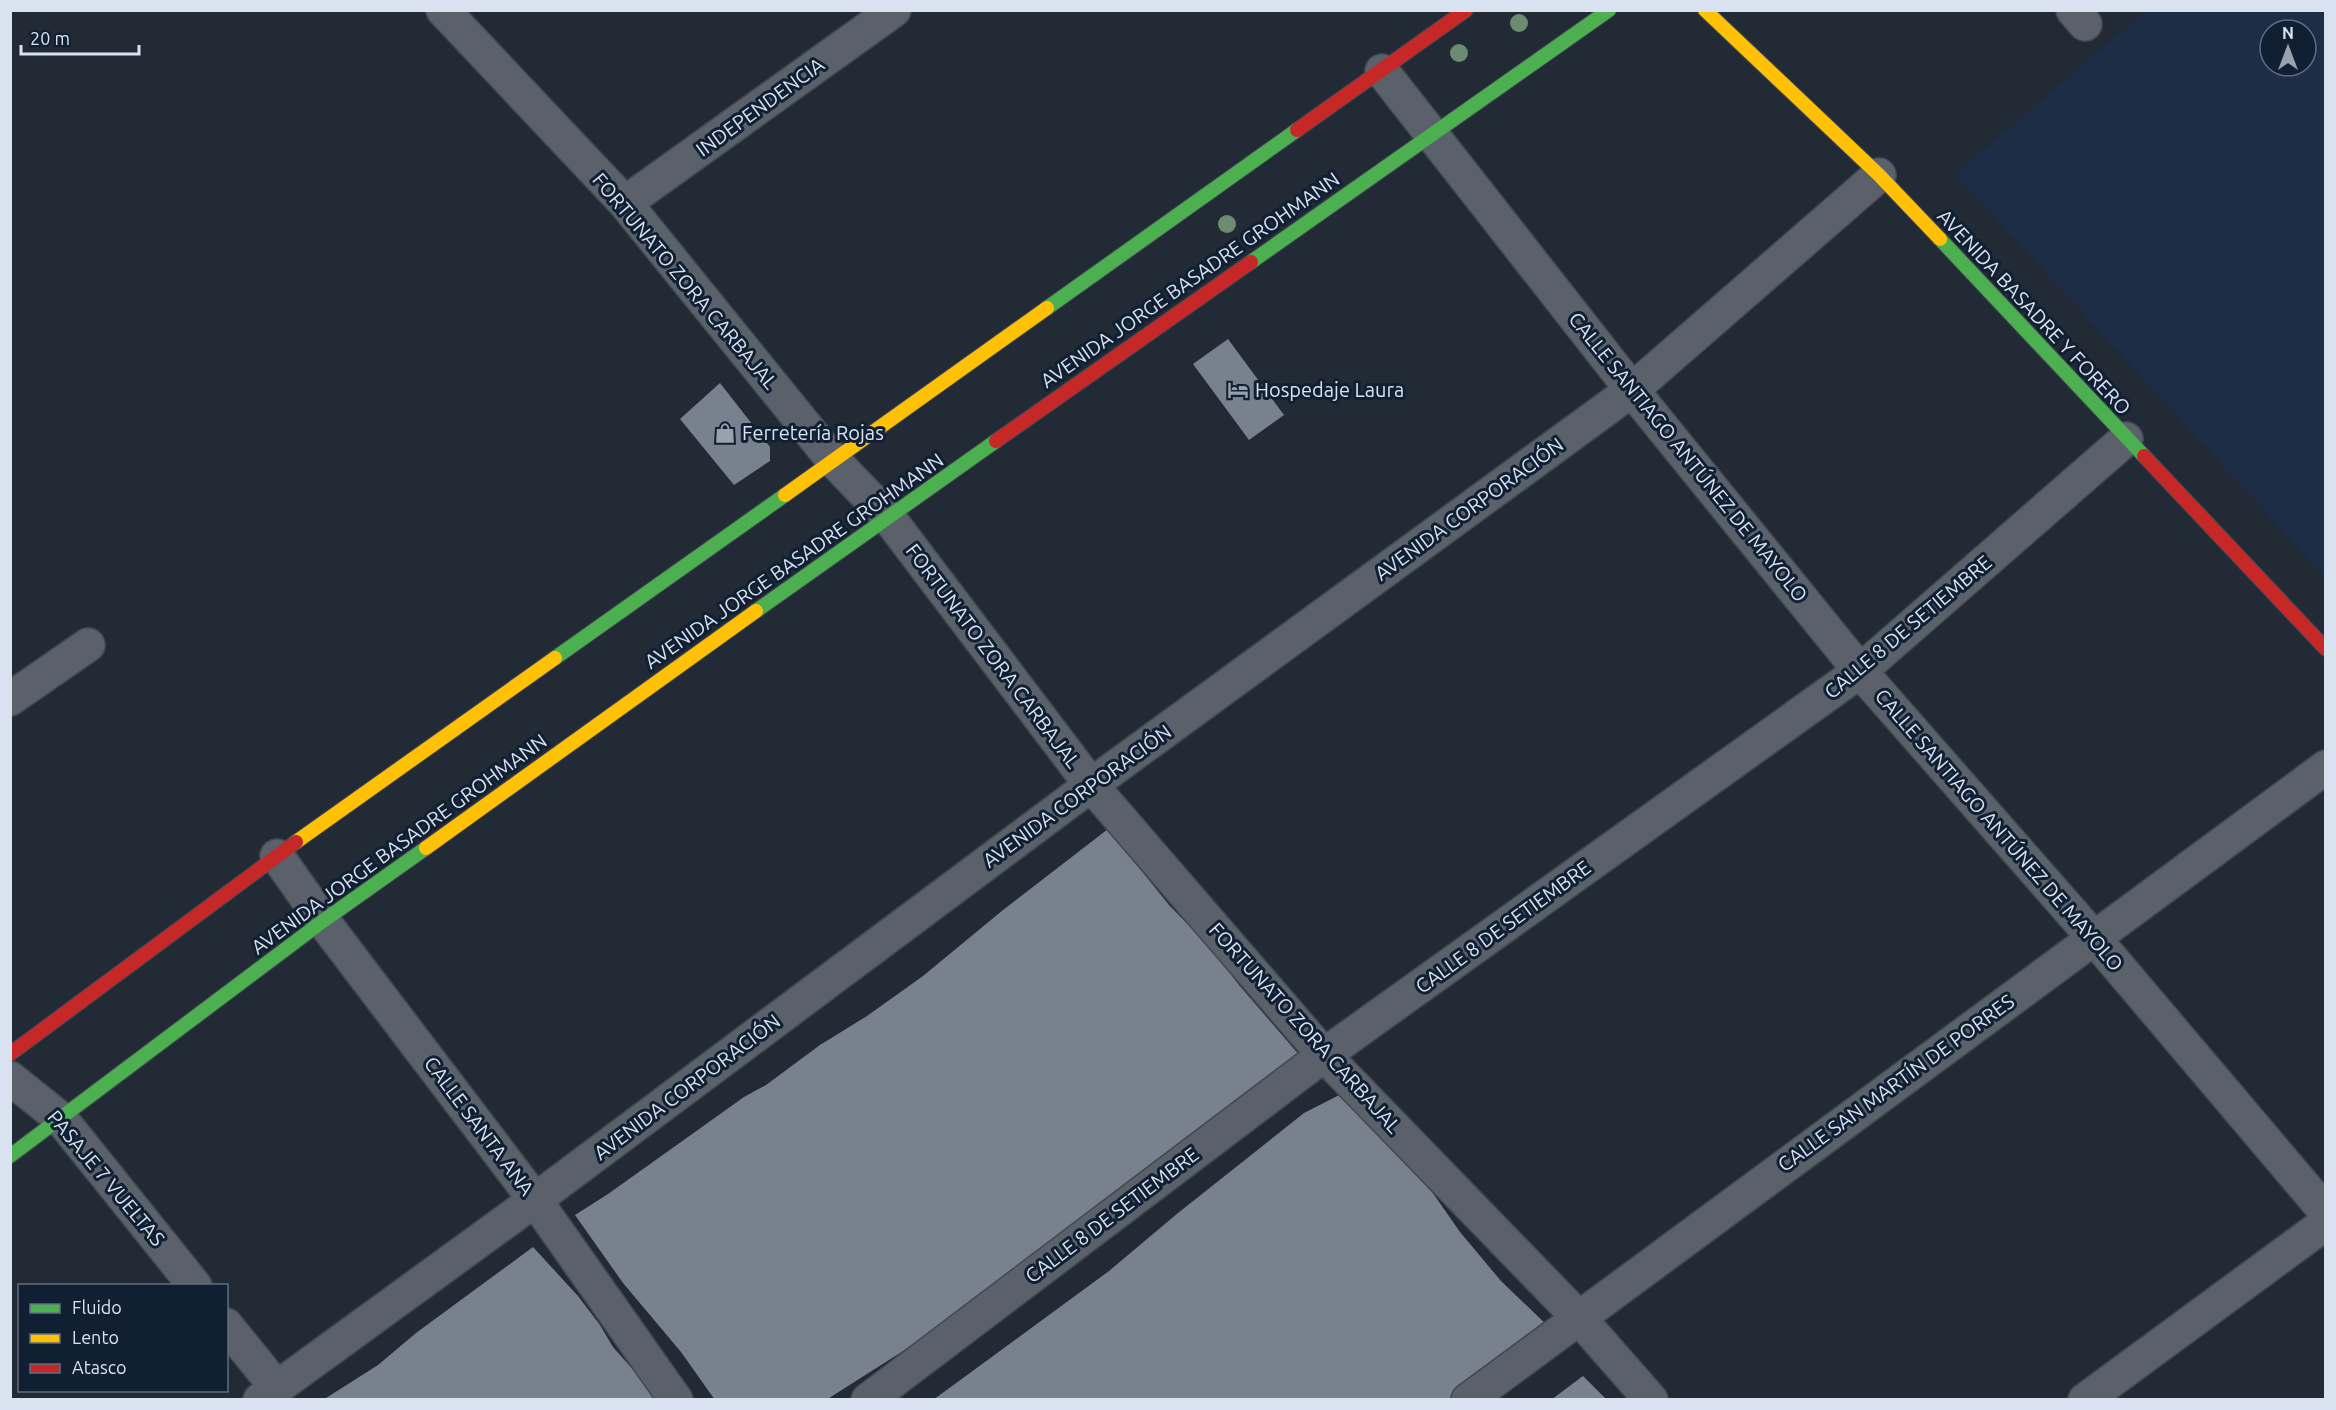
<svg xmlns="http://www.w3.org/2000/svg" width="2336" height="1410" viewBox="0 0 2336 1410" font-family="Ubuntu,sans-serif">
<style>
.built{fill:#1c2d45;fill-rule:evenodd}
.building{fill:#78828f}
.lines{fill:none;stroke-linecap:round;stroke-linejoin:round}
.street-casing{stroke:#414852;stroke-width:36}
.fast-casing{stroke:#414852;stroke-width:16}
.slow-casing{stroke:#414852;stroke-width:16}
.jam-casing{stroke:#414852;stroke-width:16}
.street{stroke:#5a616a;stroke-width:33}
.fast{stroke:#4caf50;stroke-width:14}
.slow{stroke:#ffc107;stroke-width:14}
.jam{stroke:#c62828;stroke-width:14}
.tree{fill:#6c8b70}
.labels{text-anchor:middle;stroke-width:6;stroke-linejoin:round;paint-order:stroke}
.street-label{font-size:20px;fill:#d8e2f0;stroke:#111f33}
.poi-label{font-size:20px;fill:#d8e2f0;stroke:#111f33;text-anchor:start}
</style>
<rect width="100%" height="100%" fill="#222a35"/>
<path class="built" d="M2145,11H2325V577L1955,174ZM2270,30H2306V66H2270Z"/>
<g class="building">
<path d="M1228,339L1284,415L1249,440L1193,364Z"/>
<path d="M720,383L770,447V461L734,485L680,419Z"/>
<path d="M1108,829L1169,905L1211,948L1239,985L1301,1057L1058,1240L998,1280L944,1325L826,1400H715L681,1352L623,1283L575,1215L608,1194L744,1097L766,1085L820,1045L867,1016L923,976L1003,910Z"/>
<path d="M1351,1089L1414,1166L1460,1232L1501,1281L1551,1329L1448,1400H933L1109,1271L1178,1213L1304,1113Z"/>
<path d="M533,1247L578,1296L600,1325L613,1347L660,1400H323L378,1365L416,1333Z"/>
<path d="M1583,1376L1607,1400H1551Z"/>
</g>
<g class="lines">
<g class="street-casing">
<g id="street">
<path d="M443,10L625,203L833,460L888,517L1091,785L1324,1055L1579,1318L1651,1400"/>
<path d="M2073,10L2085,24"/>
<path d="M1382,71L1632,390L1860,671L2094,938L2326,1212"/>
<path d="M625,203L894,10"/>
<path d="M10,699L88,645"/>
<path d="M277,856L323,921L535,1200L676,1400"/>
<path d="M10,1078L61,1119L195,1286"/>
<path d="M226,1325L277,1388"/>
<path d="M260,1400L535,1200L1091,785L1632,390L1879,175"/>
<path d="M868,1400L1324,1055L1860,671L2126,439"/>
<path d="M1468,1400L2326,767"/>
<path d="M2085,1400L2326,1223"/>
</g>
</g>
<g class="fast-casing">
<g id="fast">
<path d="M1940,239L2144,456"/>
<path d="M1251,262L1609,10"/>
<path d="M1047,308L1297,130"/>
<path d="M756,611L996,441"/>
<path d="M555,658L785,495"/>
<path d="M10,1156L323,921L426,848"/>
</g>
</g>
<g class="slow-casing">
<g id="slow">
<path d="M1705,10L1879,175L1940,239"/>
<path d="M785,495L1047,308"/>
<path d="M296,842L555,658"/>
<path d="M426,848L756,611"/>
</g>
</g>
<g class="jam-casing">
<g id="jam">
<path d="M1297,130L1466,10"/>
<path d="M996,441L1251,262"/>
<path d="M2144,456L2326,649"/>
<path d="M10,1054L296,842"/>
</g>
</g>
<use href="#street" class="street"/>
<use href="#fast" class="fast"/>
<use href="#slow" class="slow"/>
<use href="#jam" class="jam"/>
</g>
<g class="tree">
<circle cx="1519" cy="23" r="9"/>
<circle cx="1459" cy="53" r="9"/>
<circle cx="1227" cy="224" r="9"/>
</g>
<defs>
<g id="hotel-bare" transform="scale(1.62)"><path d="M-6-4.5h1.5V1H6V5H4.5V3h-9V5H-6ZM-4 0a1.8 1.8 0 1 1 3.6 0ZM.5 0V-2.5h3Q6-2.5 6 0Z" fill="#98a2af" stroke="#111f33" stroke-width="2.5" paint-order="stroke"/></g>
<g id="shop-bare" transform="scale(1.62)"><path d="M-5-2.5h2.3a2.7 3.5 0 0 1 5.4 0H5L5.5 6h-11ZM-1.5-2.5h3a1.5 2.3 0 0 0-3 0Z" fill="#98a2af" stroke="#111f33" stroke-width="2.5" paint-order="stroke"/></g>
</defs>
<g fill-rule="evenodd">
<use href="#hotel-bare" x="1238" y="390"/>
<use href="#shop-bare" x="725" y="433"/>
</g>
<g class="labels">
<g class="street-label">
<text transform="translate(760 107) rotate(-36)" y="7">INDEPENDENCIA</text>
<text transform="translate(1190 280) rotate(-35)" y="7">AVENIDA JORGE BASADRE GROHMANN</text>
<text transform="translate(685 281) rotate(50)" y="7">FORTUNATO ZORA CARBAJAL</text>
<text transform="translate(2034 312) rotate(47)" y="7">AVENIDA BASADRE Y FORERO</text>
<text transform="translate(1688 457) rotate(51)" y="7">CALLE SANTIAGO ANTÚNEZ DE MAYOLO</text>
<text transform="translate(1469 509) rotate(-36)" y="7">AVENIDA CORPORACIÓN</text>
<text transform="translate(794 561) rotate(-35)" y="7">AVENIDA JORGE BASADRE GROHMANN</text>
<text transform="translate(1908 627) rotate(-40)" y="7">CALLE 8 DE SETIEMBRE</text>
<text transform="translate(993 656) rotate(53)" y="7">FORTUNATO ZORA CARBAJAL</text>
<text transform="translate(1077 796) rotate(-36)" y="7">AVENIDA CORPORACIÓN</text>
<text transform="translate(1999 830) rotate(49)" y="7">CALLE SANTIAGO ANTÚNEZ DE MAYOLO</text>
<text transform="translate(399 844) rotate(-36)" y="7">AVENIDA JORGE BASADRE GROHMANN</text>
<text transform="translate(1503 927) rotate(-36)" y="7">CALLE 8 DE SETIEMBRE</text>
<text transform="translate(1305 1028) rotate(48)" y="7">FORTUNATO ZORA CARBAJAL</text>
<text transform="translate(1896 1083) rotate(-36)" y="7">CALLE SAN MARTÍN DE PORRES</text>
<text transform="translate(687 1087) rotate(-37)" y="7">AVENIDA CORPORACIÓN</text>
<text transform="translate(479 1126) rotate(53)" y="7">CALLE SANTA ANA</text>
<text transform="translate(106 1178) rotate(50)" y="7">PASAJE 7 VUELTAS</text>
<text transform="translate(1112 1215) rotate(-37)" y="7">CALLE 8 DE SETIEMBRE</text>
</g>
<g class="poi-label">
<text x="1255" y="397">Hospedaje Laura</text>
<text x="742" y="440">Ferretería Rojas</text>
</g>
</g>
<rect width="2336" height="1410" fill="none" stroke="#d8e2f0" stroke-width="24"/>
<rect x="18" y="1284" width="210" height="108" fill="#111f33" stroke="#616d7f" stroke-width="1.5"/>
<rect x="30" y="1304" width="30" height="9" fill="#4caf50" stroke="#616d7f" stroke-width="1.5"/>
<text x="72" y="1314" font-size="18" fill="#d8e2f0">Fluido</text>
<rect x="30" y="1334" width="30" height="9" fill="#ffc107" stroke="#616d7f" stroke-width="1.5"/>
<text x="72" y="1344" font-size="18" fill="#d8e2f0">Lento</text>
<rect x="30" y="1364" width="30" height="9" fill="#c62828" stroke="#616d7f" stroke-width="1.5"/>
<text x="72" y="1374" font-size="18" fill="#d8e2f0">Atasco</text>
<g transform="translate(2288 48)"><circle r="28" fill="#111f33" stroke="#616d7f" stroke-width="1.5"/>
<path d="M0-4.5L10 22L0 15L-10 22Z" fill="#98a2af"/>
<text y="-9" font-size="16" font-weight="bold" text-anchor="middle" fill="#d8e2f0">N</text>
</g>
<path d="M21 45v9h118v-9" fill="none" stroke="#d8e2f0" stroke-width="3"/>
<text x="30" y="45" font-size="18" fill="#d8e2f0" stroke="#111f33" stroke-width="4.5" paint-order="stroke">20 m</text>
</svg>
